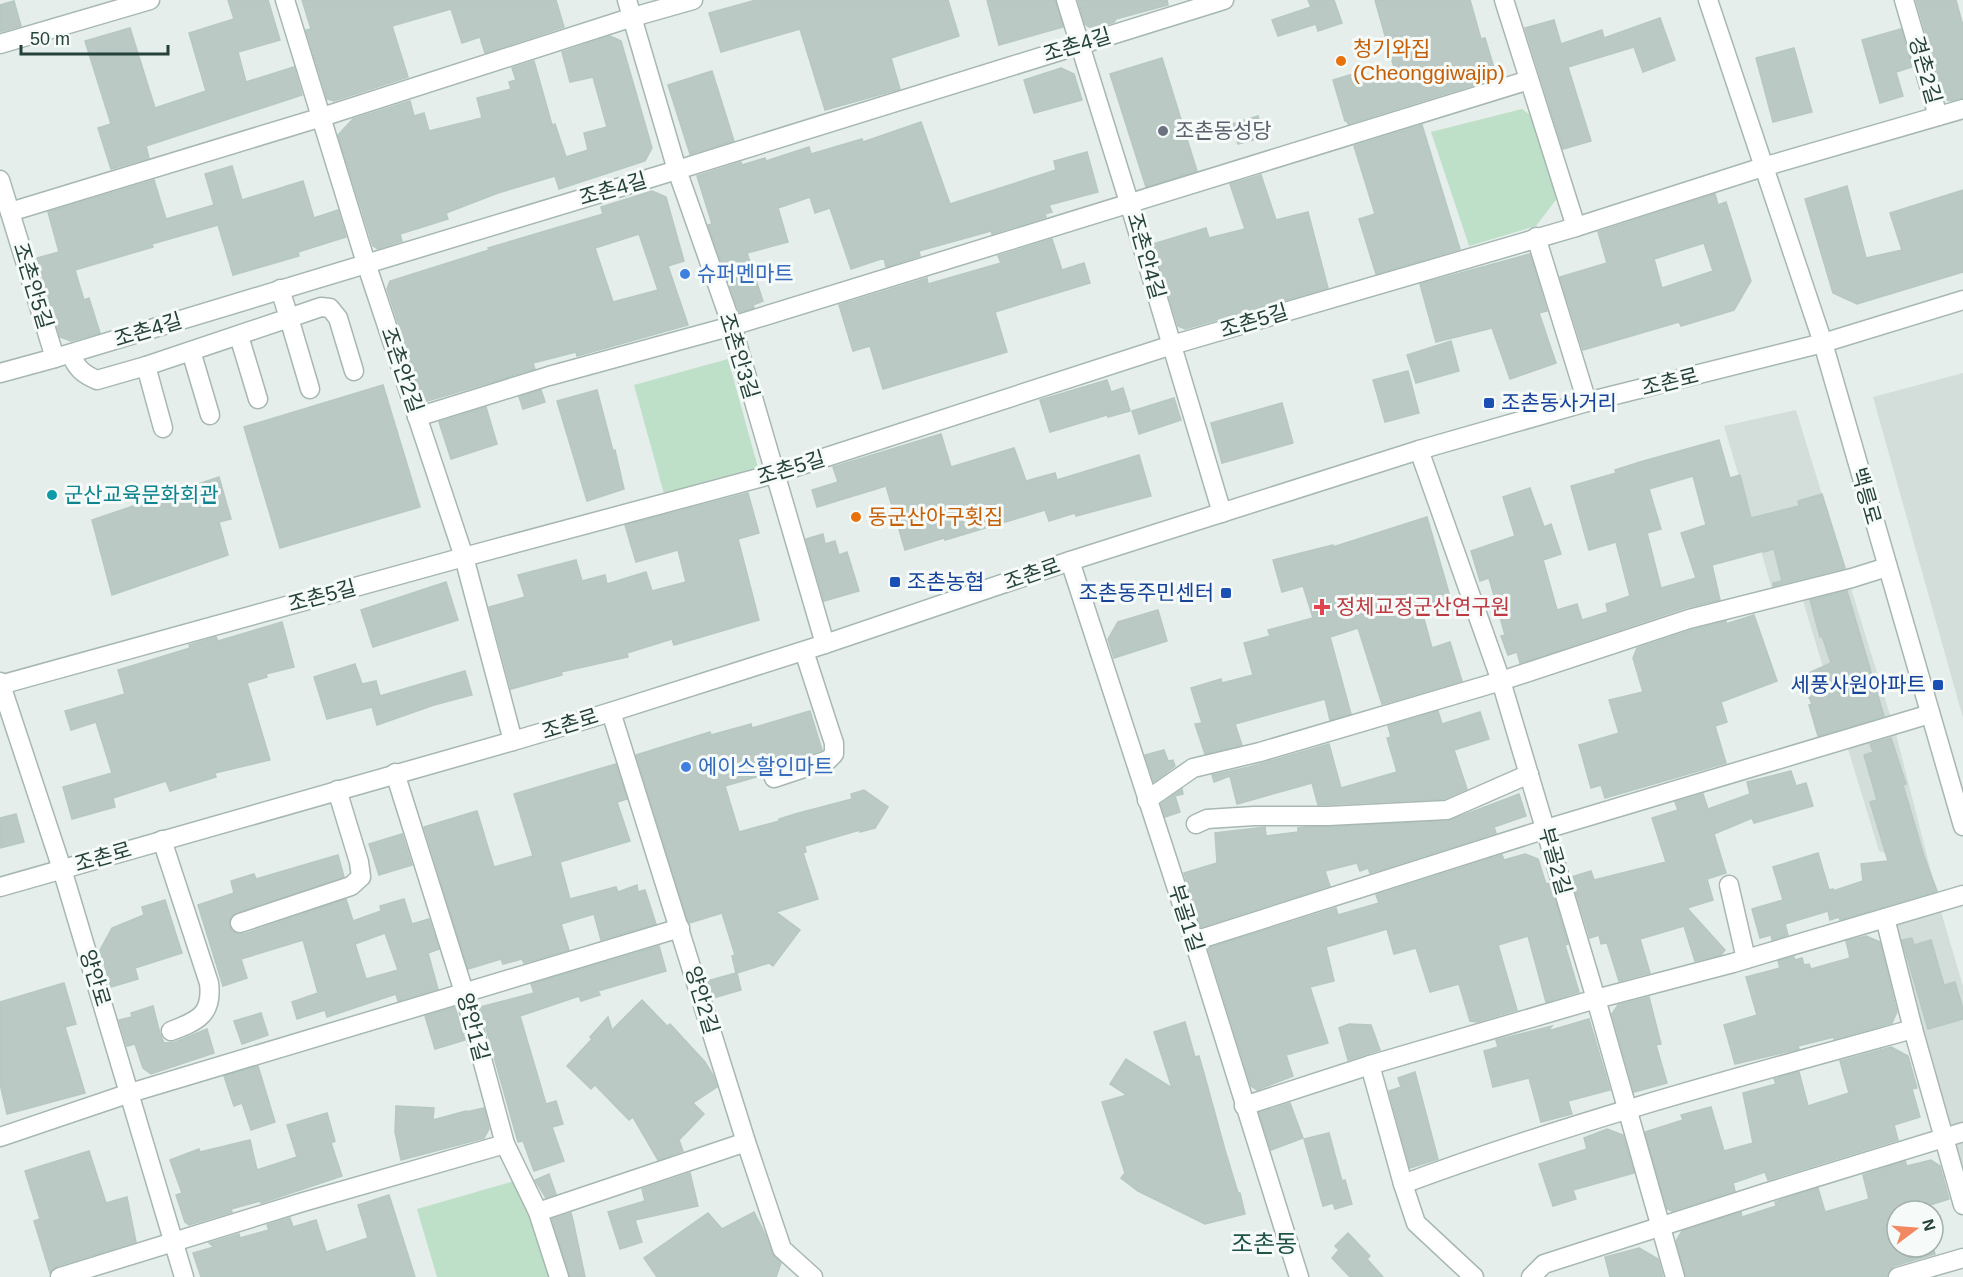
<svg xmlns="http://www.w3.org/2000/svg" width="1963" height="1277" viewBox="0 0 1963 1277" font-family="Helvetica,'Noto Sans KR',sans-serif">
<style>
.built{fill:#d3deda}
.green{fill:#bedfc8}
.building{fill:#bac9c4;stroke:#b7c8c2;stroke-width:1.5;fill-rule:evenodd}
.lines{fill:none;stroke-linecap:round;stroke-linejoin:round}
.minor-casing{stroke:#a7b7b2;stroke-width:21}
.minor{stroke:#fff;stroke-width:18}
.food-dot{fill:#e8710a;stroke:#f6faf8;stroke-width:2}
.worship-dot{fill:#6b7280;stroke:#f6faf8;stroke-width:2}
.shop-dot{fill:#3f7fe0;stroke:#f6faf8;stroke-width:2}
.transit-dot{fill:#1a4fb4;stroke:#f6faf8;stroke-width:2}
.culture-dot{fill:#0f9aa8;stroke:#f6faf8;stroke-width:2}
.health-dot{fill:#e0444e;stroke:#f6faf8;stroke-width:2}
.labels{text-anchor:middle;stroke-width:6;stroke-linejoin:round;paint-order:stroke}
.street-label{font-size:21px;fill:#24413a;stroke:#f6faf8}
.food-label{font-size:21px;fill:#c56008;stroke:#f6faf8;text-anchor:start}
.worship-label{font-size:21px;fill:#5b616d;stroke:#f6faf8;text-anchor:start}
.shop-label{font-size:21px;fill:#366cbe;stroke:#f6faf8;text-anchor:start}
.transit-label{font-size:21px;fill:#164399;stroke:#f6faf8;text-anchor:start}
.culture-label{font-size:21px;fill:#0d838f;stroke:#f6faf8;text-anchor:start}
.health-label{font-size:21px;fill:#be3a42;stroke:#f6faf8;text-anchor:start}
.quarter-label{font-size:24px;fill:#1f5348;stroke:#f6faf8}
</style>
<rect width="100%" height="100%" fill="#e5eeeb"/>
<g class="built">
<path d="M1963,373V718L1873,397Z"/>
<path d="M1796,410L1896,734L1942,915L1963,986V1178L1896,926V857L1879,851L1802,598L1777,606L1724,426Z"/>
</g>
<g class="green">
<path d="M1522,109L1535,119L1558,197L1536,226L1469,246L1431,132Z"/>
<path d="M728,359L760,475L666,501L634,385Z"/>
<path d="M521,1179L549,1277H437L417,1209Z"/>
</g>
<g class="building">
<path d="M228,0H268L280,40L238,52L246,82L294,67L302,95L146,146L149,158L111,169L98,128L111,124L85,41L130,28L155,108L206,91L189,33L234,19Z"/>
<path d="M302,0H556L564,27L485,53L480,37L462,43L451,9L392,26L408,77L334,101L327,99L324,88L306,30L311,29Z"/>
<path d="M756,0H948L959,36L891,58L900,89L825,110L800,29L721,52L709,13Z"/>
<path d="M987,0H1055L1063,27L999,45Z"/>
<path d="M1078,0H1167L1168,5L1116,19L1114,22L1092,29L1085,24Z"/>
<path d="M1308,0H1334L1342,23L1318,31L1316,24L1278,36L1272,20L1311,7Z"/>
<path d="M1375,0H1470L1481,39L1485,38L1497,78L1348,124L1347,121H1345L1333,80L1360,72L1363,81L1395,71Z"/>
<path d="M1916,0H1956L1963,26V98L1950,101L1945,99Z"/>
<path d="M14,1L21,26L0,32V5Z"/>
<path d="M1660,18L1675,60L1643,72L1634,47L1568,67L1591,141L1563,149L1525,28L1554,20L1561,44L1602,30L1604,38Z"/>
<path d="M1901,29L1912,67L1896,72L1903,96L1880,103L1862,40Z"/>
<path d="M610,36L621,41L652,148L645,161L559,189L555,176L498,193L446,213L448,219L400,234L402,241L378,249L373,246L338,135L353,119L410,101L414,116L424,113L429,131L482,118L477,98L511,89L509,82L516,80L512,68L534,61L552,125L555,124L566,157L588,150L584,133L607,127L593,77L570,82L562,52Z"/>
<path d="M1794,48L1812,112L1773,122L1756,58Z"/>
<path d="M1162,58L1197,171L1146,187L1110,74Z"/>
<path d="M1061,68L1074,74L1082,100L1034,113L1024,80Z"/>
<path d="M712,71L734,141L690,154L668,85Z"/>
<path d="M1258,116L1264,137L1238,144L1232,124Z"/>
<path d="M921,122L950,204L1056,170L1054,161L1087,152L1098,192L1049,205L1052,212L1045,214L1046,217L992,234L991,231L919,251L920,256L886,267L884,258L851,269L830,208L815,213L810,197L778,208L788,242L747,253L763,301L753,305L754,308L739,312L708,225L712,224L697,176L741,162L742,165L765,158L766,161L809,147L811,154L862,139L863,142Z"/>
<path d="M1422,125L1460,249L1376,274L1359,219L1375,214L1354,146Z"/>
<path d="M232,166L242,200L303,181L314,218L338,210L346,237L298,252L299,256L233,275L218,225L152,244L153,247L75,270L84,300L89,298L100,333L71,341L60,337L37,258L59,252L48,212L154,180L166,219L214,205L205,174Z"/>
<path d="M1261,175L1276,220L1308,212L1328,288L1185,329L1178,326L1153,244L1206,228L1209,238L1245,229L1230,184Z"/>
<path d="M1847,186L1866,258L1902,250L1890,213L1963,190V272L1857,304L1833,293L1805,199Z"/>
<path d="M652,191L666,197L684,261L668,266L688,325L577,356L576,352L533,363L535,369L424,402L387,289L390,281L489,250L488,248L603,214L601,207ZM639,234L658,290L613,302L595,248Z"/>
<path d="M1715,194L1718,205L1726,202L1751,281L1734,310L1681,326L1679,322L1583,350L1560,277L1607,263L1598,232ZM1704,243L1713,271L1662,288L1654,259Z"/>
<path d="M1052,239L1062,270L1084,263L1090,283L995,312L1007,352L883,389L870,346L853,351L839,305L927,278L928,284L1001,263L998,256Z"/>
<path d="M1530,254L1547,311L1539,313L1556,363L1510,379L1492,328L1436,342L1420,284Z"/>
<path d="M1451,341L1459,371L1416,383L1407,355Z"/>
<path d="M1408,371L1419,413L1385,422L1373,380Z"/>
<path d="M1107,380L1111,392L1123,388L1130,411L1108,417L1107,415L1050,432L1040,400Z"/>
<path d="M383,385L420,507L280,548L244,427Z"/>
<path d="M541,390L545,402L523,409L519,397Z"/>
<path d="M597,390L613,451L615,450L624,489L587,501L557,401Z"/>
<path d="M1174,398L1181,420L1139,434L1132,411Z"/>
<path d="M1282,403L1293,443L1222,463L1211,423Z"/>
<path d="M486,407L497,444L451,459L439,422Z"/>
<path d="M941,434L951,467L1014,448L1026,481L1055,473L1057,480L1139,455L1151,496L1076,516L1075,513L1049,521L1045,510L945,540L944,538L905,550L886,486L817,507L812,490L838,482L833,467Z"/>
<path d="M1719,440L1730,478L1740,475L1751,518L1799,506L1798,501L1822,494L1845,568L1773,586V583L1782,581L1774,549L1764,552V551L1712,565L1720,600L1685,608L1520,663L1517,652L1508,655L1501,636L1505,635L1489,578L1480,581L1471,551L1515,536L1503,497L1530,488L1544,527L1551,524L1561,554L1543,560L1557,610L1577,604L1582,620L1608,612L1606,604L1630,596L1616,542L1589,550L1571,486L1616,473L1615,470L1640,462ZM1693,476L1706,525L1681,533L1696,578L1661,588L1647,533L1661,529L1649,489Z"/>
<path d="M219,477L231,519L219,522L228,555L112,595L92,520Z"/>
<path d="M748,493L759,533L738,539L759,620L674,645L672,639L627,653L628,657L561,672L562,675L511,689L489,607L525,597L518,575L576,560L582,581L605,575L607,584L646,572L652,591L686,582L678,550L636,562L625,525Z"/>
<path d="M1427,517L1451,600L1421,608L1432,648L1450,642L1462,681L1382,704L1358,628L1330,637L1351,714L1330,720L1325,699L1235,724L1242,745L1205,754L1195,724L1202,723L1191,688L1221,679L1222,683L1253,675L1244,643L1270,636L1268,630L1313,618L1303,586L1282,592L1273,560L1333,545V547Z"/>
<path d="M823,534L825,544L835,541L839,555L847,552L859,591L824,601L806,539Z"/>
<path d="M446,582L458,620L373,647L361,610Z"/>
<path d="M1847,591L1884,716L1818,736L1809,705L1812,704L1800,677L1831,663L1822,636L1820,637L1810,600Z"/>
<path d="M1158,610L1167,641L1114,658L1108,639L1118,622Z"/>
<path d="M1754,615L1777,681L1721,702L1727,722L1715,726L1726,763L1605,798L1601,785L1591,788L1579,745L1619,733L1609,700L1643,692L1633,658L1637,648L1692,630L1726,621V624Z"/>
<path d="M282,622L294,667L266,674L267,677L247,683L270,760L215,773L216,777L170,791L166,781L113,798L115,807L72,819L63,787L112,773L96,722L71,730L65,711L125,694L118,670L190,648L189,645L216,637L218,641Z"/>
<path d="M355,664L362,684L376,681L380,696L465,671L472,695L434,705L377,725L372,707L327,719L314,677Z"/>
<path d="M810,711L822,750L770,767L763,775L725,786L739,832L779,821V819L795,814L852,799L851,794L864,790L888,807L875,828L860,832V830L805,846L806,852L803,853L818,899L776,912L800,930L773,966L769,963L737,973L741,990L713,998L707,981L736,973L732,956L735,955L722,913L690,923L688,921L636,755L710,732L711,735L751,724L752,728Z"/>
<path d="M1438,711L1442,724L1480,712L1489,739L1454,750L1467,789L1444,799L1318,805L1312,783L1237,804L1230,776L1214,782L1212,775L1249,767L1329,744L1341,788L1397,772L1387,738L1391,737L1388,726Z"/>
<path d="M1891,738L1906,784L1903,785L1924,856L1937,891L1840,920L1839,917L1830,920L1828,911L1785,924L1788,935L1772,940L1771,935L1760,938L1752,909L1783,900L1773,867L1818,853L1829,890L1833,889V891L1863,881L1861,864L1888,861L1870,802L1877,800L1864,755L1873,752L1870,744Z"/>
<path d="M1164,750L1168,761L1173,760L1175,766L1154,782L1145,755Z"/>
<path d="M616,764L627,799L617,802L630,841L560,862L570,899L616,887L618,892L637,885L638,892L645,890L656,924L601,940L594,914L561,924L569,950L524,963L522,959L503,964L501,959L468,969L424,827L477,811L494,867L533,856L514,794Z"/>
<path d="M1791,771L1796,786L1806,783L1813,806L1754,823L1752,818L1714,834L1726,873L1707,879L1713,900L1687,908L1725,950L1721,955L1695,961L1684,926L1640,939L1650,973L1619,981L1607,943L1601,944L1599,935L1590,938L1571,877L1591,871L1594,880L1666,862L1652,818L1678,810L1675,802L1703,794L1708,809L1750,794L1747,782Z"/>
<path d="M1182,789L1183,794L1175,796L1180,812L1165,817L1161,804Z"/>
<path d="M1519,794L1526,816L1494,827L1496,833L1370,873L1368,868L1360,871L1357,863L1325,871L1330,886L1201,927L1184,873L1217,863L1215,833L1265,827L1266,836L1298,832V828L1306,827L1448,821Z"/>
<path d="M16,814L24,842L0,848V818Z"/>
<path d="M402,834L412,865L379,875L369,844Z"/>
<path d="M1525,854L1538,859L1546,884L1550,883L1568,944L1565,945L1579,992L1546,1002L1528,936L1498,945L1517,1010L1477,1022L1470,1021L1459,984L1430,992L1416,948L1394,954L1387,929L1326,947L1334,981L1310,987L1328,1043L1286,1055L1293,1076L1257,1090L1251,1086L1208,948L1336,908L1338,915L1379,903L1376,895L1502,855L1504,860Z"/>
<path d="M338,855L344,877L236,913L229,921L232,931L237,934H244L346,899L353,921L381,911L380,906L404,899L412,924L429,919L439,949L428,953L438,989L398,1001L396,994L327,1017L325,1010L297,1019L292,1002L318,993L303,940L241,959L247,978L223,986L198,905L234,893L231,881L254,874L256,879ZM385,933L398,970L366,979L355,944Z"/>
<path d="M165,900L182,953L135,968L138,979L111,987L100,950L112,928L144,915L142,907Z"/>
<path d="M1866,936L1880,942L1897,1012L1892,1023L1834,1039V1037L1798,1046L1799,1049L1735,1064L1724,1025L1757,1015L1746,977L1780,968L1778,961L1794,957L1795,960L1802,958L1804,965L1809,964L1811,969L1850,958L1846,941Z"/>
<path d="M1912,938L1914,945L1931,940L1944,985L1955,982L1963,1009V1019L1928,1029L1902,940Z"/>
<path d="M659,946L666,971L598,991L600,995L581,1001L579,996L520,1016L546,1104L556,1101L563,1124L552,1127L564,1161L534,1171L523,1141L518,1142L480,1007L534,993L531,984Z"/>
<path d="M64,983L76,1024L65,1027L85,1093L7,1114L0,1084V1002Z"/>
<path d="M1649,997L1661,1044L1656,1045L1667,1083L1634,1092L1612,1014L1618,1005Z"/>
<path d="M642,1000L667,1026L670,1024L705,1062L713,1075L717,1087L693,1103L704,1114L679,1140L683,1151L658,1160L633,1117L629,1120L595,1085L591,1089L567,1066L592,1039L590,1037L608,1017L612,1030Z"/>
<path d="M153,1006L160,1034L164,1043L175,1042L207,1029L214,1053L151,1074L143,1068L135,1044L127,1046L119,1020L132,1017L131,1013Z"/>
<path d="M455,1007L465,1040L435,1049L425,1016Z"/>
<path d="M261,1013L268,1035L242,1044L234,1021Z"/>
<path d="M1589,1019L1610,1090L1568,1101L1572,1114L1541,1122L1529,1078L1493,1087L1484,1051L1498,1047L1496,1040L1552,1026L1548,1031Z"/>
<path d="M1185,1022L1195,1057L1199,1056L1205,1077L1225,1150L1238,1193H1240L1245,1214L1205,1224L1138,1191L1121,1178L1125,1173L1102,1102L1127,1095L1110,1084L1126,1059L1172,1088L1154,1032Z"/>
<path d="M1349,1024L1371,1025L1380,1050L1348,1060L1339,1028Z"/>
<path d="M1891,1047L1908,1056L1917,1088L1912,1089L1920,1117L1894,1125L1898,1140L1768,1180L1765,1172L1733,1183L1735,1191L1672,1211L1667,1209L1645,1132L1683,1120L1681,1115L1711,1107L1724,1151L1753,1143L1743,1093L1776,1084L1774,1079L1799,1072L1808,1106L1849,1093L1840,1061Z"/>
<path d="M258,1066L275,1122L251,1130L242,1103L234,1106L224,1076Z"/>
<path d="M1415,1072L1438,1159L1410,1168L1389,1091L1401,1087L1398,1078Z"/>
<path d="M1290,1103L1303,1138L1271,1150L1259,1113Z"/>
<path d="M396,1106L434,1108L433,1120L466,1111V1112L484,1108L489,1129L484,1138L401,1160L395,1132Z"/>
<path d="M327,1113L335,1141L331,1143L342,1176L261,1203L260,1201L231,1209L232,1212L189,1225L185,1222L176,1195L182,1193L170,1160L199,1149L200,1152L250,1140L257,1170L297,1157L287,1125Z"/>
<path d="M1607,1129L1623,1135L1634,1173L1573,1190L1576,1199L1553,1206L1539,1164L1587,1149L1584,1138Z"/>
<path d="M1329,1133L1342,1181L1345,1180L1352,1204L1335,1209L1333,1203L1323,1206L1304,1139Z"/>
<path d="M89,1151L106,1203L127,1197L136,1242L57,1266L50,1273L34,1221L40,1219L25,1171Z"/>
<path d="M1931,1160L1940,1166L1949,1199L1911,1211H1897V1247H1933L1935,1254L1894,1266L1890,1270L1887,1277H1686L1676,1241L1682,1231L1741,1212L1742,1217L1776,1206L1775,1202L1818,1188L1825,1212L1869,1199L1863,1175L1905,1161L1907,1166Z"/>
<path d="M690,1173L698,1206L635,1220L642,1242L620,1249L608,1212L645,1201L642,1189Z"/>
<path d="M549,1174L556,1194L546,1198L535,1180Z"/>
<path d="M389,1195L415,1277H201L193,1253L214,1247L209,1243L239,1234L240,1238L269,1230L267,1225L290,1218L293,1227L316,1220L326,1252L368,1238L358,1205Z"/>
<path d="M754,1212L765,1234L772,1253L781,1263L776,1277H657L644,1258L708,1213L722,1229Z"/>
<path d="M571,1213L574,1225L585,1277H570L552,1219Z"/>
<path d="M1348,1233L1370,1256L1367,1259L1383,1277H1350L1332,1258L1339,1250L1335,1246Z"/>
<path d="M1639,1248L1658,1259L1663,1277H1610L1605,1257Z"/>
</g>
<g class="lines">
<g class="minor-casing">
<g id="minor">
<path d="M285,0L366,263L464,557L513,741"/>
<path d="M627,0L677,170L732,326L825,644"/>
<path d="M1066,0L1129,202L1222,513"/>
<path d="M1504,0L1576,227"/>
<path d="M1708,0L1823,343L1963,826"/>
<path d="M1904,0L1938,116"/>
<path d="M0,44L150,0"/>
<path d="M0,180L55,358"/>
<path d="M10,212L322,117L633,17L693,0"/>
<path d="M1536,237L1587,402"/>
<path d="M239,336L258,399"/>
<path d="M191,351L210,415"/>
<path d="M71,354C76,368 83,374 97,380L146,366L289,318L280,289"/>
<path d="M146,366L163,428"/>
<path d="M0,373L55,358L677,170L1224,0"/>
<path d="M310,389L289,318L321,307L330,308L338,318L354,371"/>
<path d="M417,417L549,376L732,326L1529,80"/>
<path d="M1419,450L1501,681L1596,999L1675,1277"/>
<path d="M1070,561L1194,941L1299,1277"/>
<path d="M0,682L62,869L184,1277"/>
<path d="M0,685L464,557L774,474L1172,345L1576,227L1763,167L1963,109"/>
<path d="M611,712L746,1142L782,1249L813,1277"/>
<path d="M395,773L464,992L505,1144L538,1212L559,1277"/>
<path d="M774,778L828,760L834,754V743L830,731L804,651"/>
<path d="M1147,800L1193,768L1260,752L1501,681L1689,619L1852,578L1887,567"/>
<path d="M1196,824L1207,819L1254,816H1328L1447,810L1529,774"/>
<path d="M162,840L209,983C213,1014 198,1021 171,1031"/>
<path d="M1729,885L1746,959"/>
<path d="M0,887L513,741L611,712L825,644L1070,561L1419,450L1587,402L1823,343L1963,300"/>
<path d="M1885,918L1913,1029L1963,1205"/>
<path d="M240,923L351,886L361,877L359,862L337,790"/>
<path d="M1194,941L1546,829L1930,714"/>
<path d="M1370,1065L1403,1184L1416,1223L1474,1277"/>
<path d="M1244,1106L1370,1065L1596,999L1733,963L1963,895"/>
<path d="M0,1137L130,1093L680,928"/>
<path d="M1403,1184C1570,1122 1742,1076 1913,1029"/>
<path d="M538,1212L746,1142"/>
<path d="M60,1277L303,1202L505,1144"/>
<path d="M1531,1277L1544,1264L1768,1192L1963,1132"/>
<path d="M1898,1277L1963,1258"/>
</g>
</g>
<use href="#minor" class="minor"/>
</g>
<g class="food-dot">
<circle cx="1341" cy="61" r="6"/>
<circle cx="856" cy="517" r="6"/>
</g>
<circle class="worship-dot" cx="1163" cy="131" r="6"/>
<g class="shop-dot">
<circle cx="685" cy="274" r="6"/>
<circle cx="686" cy="767" r="6"/>
</g>
<g class="transit-dot">
<rect x="1483" y="397" width="12" height="12" rx="3"/>
<rect x="889" y="576" width="12" height="12" rx="3"/>
<rect x="1220" y="587" width="12" height="12" rx="3"/>
<rect x="1932" y="679" width="12" height="12" rx="3"/>
</g>
<circle class="culture-dot" cx="52" cy="495" r="6"/>
<path class="health-dot" d="M1319 598h6v6h6v6h-6v6h-6v-6h-6v-6h6z"/>
<g class="labels">
<g class="street-label">
<text transform="translate(1077 45) rotate(-17)" y="7">조촌4길</text>
<text transform="translate(1925 70) rotate(74)" y="7">경촌2길</text>
<text transform="translate(613 189) rotate(-16)" y="7">조촌4길</text>
<text transform="translate(1146 256) rotate(74)" y="7">조촌안4길</text>
<text transform="translate(33 286) rotate(73)" y="7">조촌안5길</text>
<text transform="translate(1254 321) rotate(-17)" y="7">조촌5길</text>
<text transform="translate(148 330) rotate(-17)" y="7">조촌4길</text>
<text transform="translate(739 356) rotate(73)" y="7">조촌안3길</text>
<text transform="translate(402 370) rotate(71)" y="7">조촌안2길</text>
<text transform="translate(1670 382) rotate(-14)" y="7">조촌로</text>
<text transform="translate(791 468) rotate(-17)" y="7">조촌5길</text>
<text transform="translate(1866 496) rotate(74)" y="7">백릉로</text>
<text transform="translate(1032 574) rotate(-19)" y="7">조촌로</text>
<text transform="translate(322 596) rotate(-15)" y="7">조촌5길</text>
<text transform="translate(570 724) rotate(-17)" y="7">조촌로</text>
<text transform="translate(103 857) rotate(-16)" y="7">조촌로</text>
<text transform="translate(1555 861) rotate(74)" y="7">부골2길</text>
<text transform="translate(1186 918) rotate(72)" y="7">부골1길</text>
<text transform="translate(95 978) rotate(73)" y="7">양안로</text>
<text transform="translate(702 1000) rotate(73)" y="7">양안2길</text>
<text transform="translate(473 1027) rotate(75)" y="7">양안1길</text>
</g>
<g class="food-label">
<text x="1353" y="56">청기와집<tspan x="1353" dy="24">(Cheonggiwajip)</tspan></text>
<text x="868" y="524">동군산아구횟집</text>
</g>
<g class="worship-label">
<text x="1175" y="138">조촌동성당</text>
</g>
<g class="shop-label">
<text x="697" y="281">슈퍼멘마트</text>
<text x="698" y="774">에이스할인마트</text>
</g>
<g class="transit-label">
<text x="1501" y="410">조촌동사거리</text>
<text x="907" y="589">조촌농협</text>
<text x="1214" y="600" text-anchor="end">조촌동주민센터</text>
<text x="1926" y="692" text-anchor="end">세풍사원아파트</text>
</g>
<g class="culture-label">
<text x="64" y="502">군산교육문화회관</text>
</g>
<g class="health-label">
<text x="1336" y="614">정체교정군산연구원</text>
</g>
<g class="quarter-label">
<text x="1264" y="1252">조촌동</text>
</g>
</g>
<g transform="translate(1915 1229) rotate(74)"><circle r="28" fill="#f6faf8" stroke="#a2b0ac" stroke-width="1.5"/>
<path d="M0-4.5L10 22L0 15L-10 22Z" fill="#f28860"/>
<text y="-9" font-size="16" font-weight="bold" text-anchor="middle" fill="#24413a">N</text>
</g>
<path d="M21 45v9h147v-9" fill="none" stroke="#24413a" stroke-width="3"/>
<text x="30" y="45" font-size="18" fill="#24413a" stroke="#f6faf8" stroke-width="4.5" paint-order="stroke">50 m</text>
</svg>
